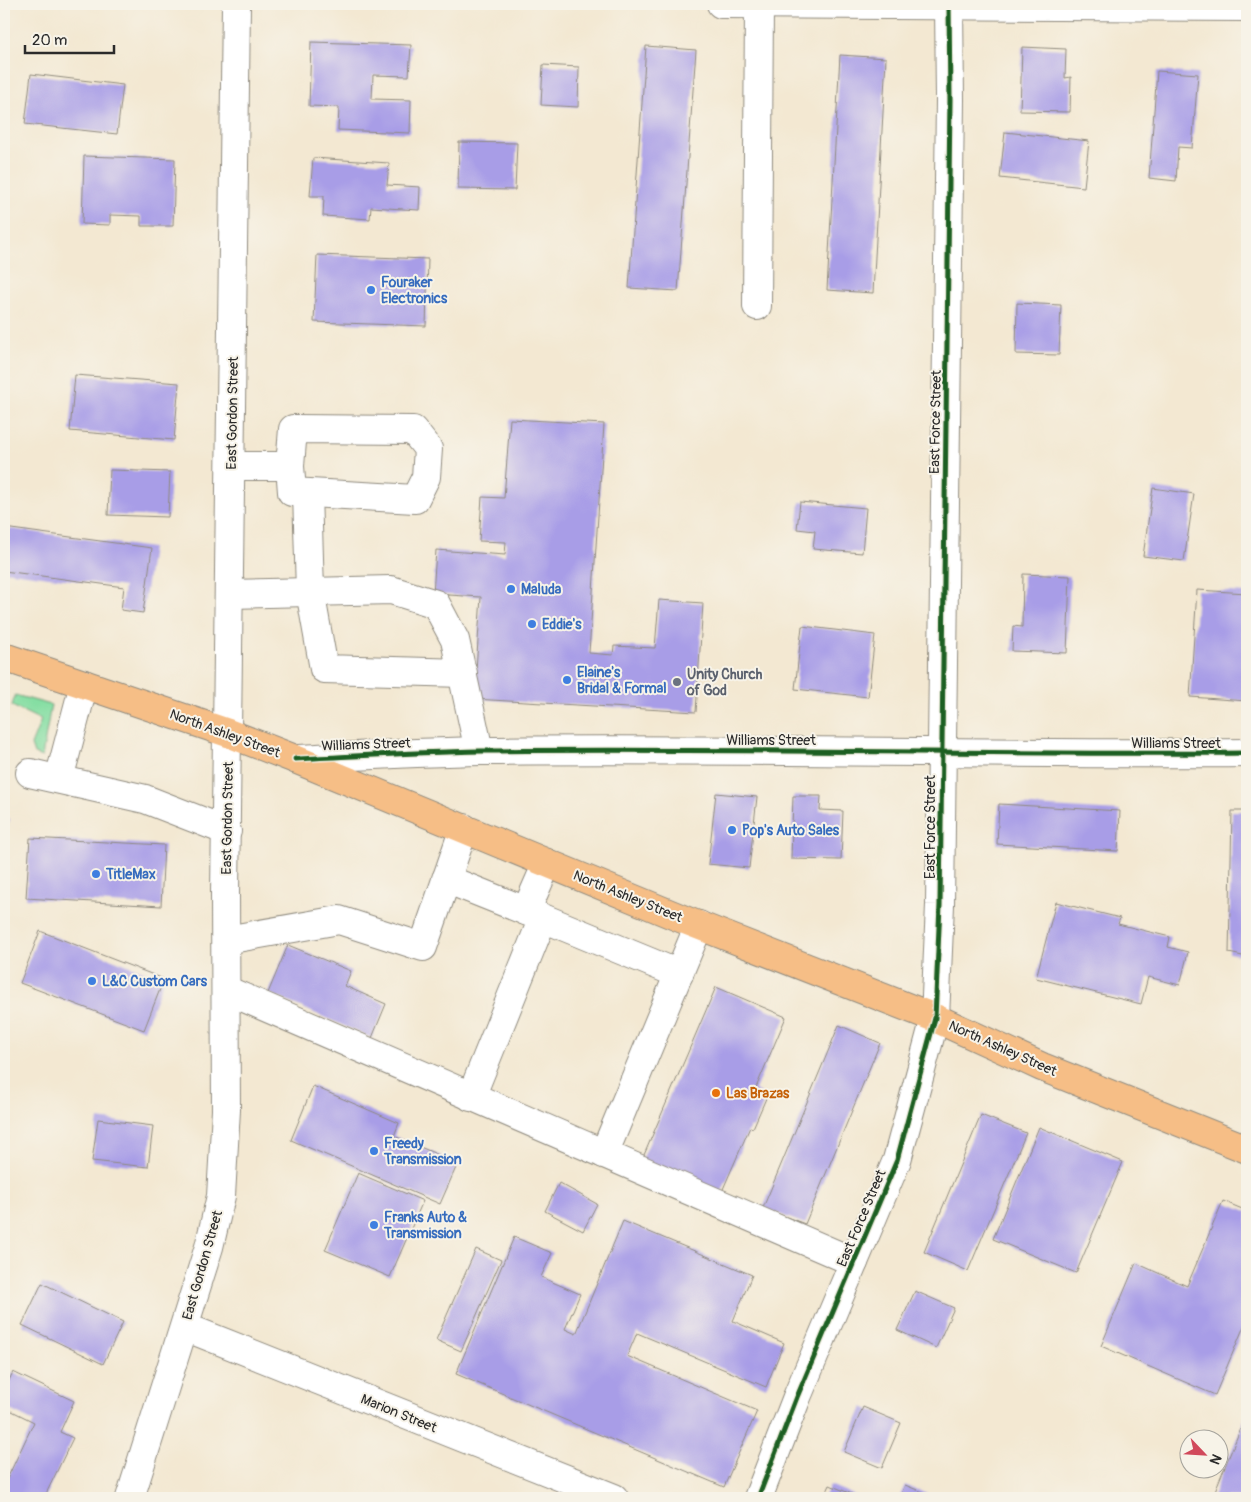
<svg xmlns="http://www.w3.org/2000/svg" width="1251" height="1502" viewBox="0 0 1251 1502" font-family="Pangolin,sans-serif">
<style>
.green{fill:#85dea3;stroke:#588467}
.building{fill:#a89de7}
.lines{fill:none;stroke-linecap:round;stroke-linejoin:round}
.minor-casing{stroke:#8f8a7e;stroke-width:30}
.major-casing{stroke:#8f8a7e;stroke-width:30}
.minor{stroke:#fff;stroke-width:28}
.major{stroke:#f6be86;stroke-width:28}
.cycleway-casing{stroke:#f7f3e8;stroke-width:8}
.cycleway{stroke:#1b5e20;stroke-width:5}
.shop-dot{fill:#3f7fe0;stroke:#f7f3e8;stroke-width:2}
.worship-dot{fill:#6b7280;stroke:#f7f3e8;stroke-width:2}
.food-dot{fill:#e8710a;stroke:#f7f3e8;stroke-width:2}
.labels{text-anchor:middle;stroke-width:4;stroke-linejoin:round;paint-order:stroke}
.shop-label{font-size:14px;font-weight:bold;fill:#366cbe;stroke:#f7f3e8;text-anchor:start}
.street-label{font-size:14px;fill:#2b2b2b;stroke:#f7f3e8}
.worship-label{font-size:14px;font-weight:bold;fill:#5b616d;stroke:#f7f3e8;text-anchor:start}
.food-label{font-size:14px;font-weight:bold;fill:#c56008;stroke:#f7f3e8;text-anchor:start}
</style>
<rect width="100%" height="100%" fill="#f7f3e8"/>
<filter id="ink" filterUnits="userSpaceOnUse"><feTurbulence type="fractalNoise" baseFrequency=".02" numOctaves="2"/><feDisplacementMap in="SourceGraphic" scale="10" xChannelSelector="R" yChannelSelector="G"/><feConvolveMatrix kernelMatrix="1 2 1 2 8 2 1 2 1" color-interpolation-filters="sRGB"/></filter>
<filter id="wash" filterUnits="userSpaceOnUse"><feTurbulence type="fractalNoise" baseFrequency=".0096" numOctaves="4" result="noise"/><feDisplacementMap in="SourceGraphic" scale="20" xChannelSelector="R" yChannelSelector="G"/><feGaussianBlur stdDeviation="1.12" result="paint"/><feColorMatrix in="noise" values="0 0 0 0 0 0 0 0 0 0 0 0 0 0 0 0 0 1.4 0 .05"/><feComposite in="paint" operator="in"/></filter>
<g filter="url(#wash)">
<rect width="100%" height="100%" fill="#f3e8d2"/>
<path class="green" d="M15,695L51,705L42,757L34,754L31,745L41,720L12,706Z"/>
<g id="blocks">
<g class="building">
<path d="M311,42L411,45L409,76L373,75L372,99L411,100L410,133L338,130L339,107L309,106Z"/>
<path d="M646,46L696,50L678,291L629,288Z"/>
<path d="M1022,47L1066,49L1065,78L1071,77L1070,112L1020,111Z"/>
<path d="M840,55L886,58L873,293L827,290Z"/>
<path d="M543,65L579,67L578,107L541,105Z"/>
<path d="M1157,71L1198,74L1192,148L1178,147L1176,181L1149,178Z"/>
<path d="M31,74L123,85L117,134L25,124Z"/>
<path d="M1005,132L1089,141L1084,187L1000,178Z"/>
<path d="M459,142L517,143L515,190L458,189Z"/>
<path d="M84,156L175,159L173,226H141V216L110,215V225L82,224Z"/>
<path d="M313,158L389,163L387,185L420,187L419,210L371,207L370,219L323,216L324,196H310Z"/>
<path d="M317,255L428,259L426,326L314,322Z"/>
<path d="M1017,303L1061,305L1059,355L1016,354Z"/>
<path d="M75,375L179,383L174,440L70,431Z"/>
<path d="M510,419L604,424L589,653L613,655L614,646L655,648L659,600L703,603L696,712L474,699L481,597L433,594L436,550L505,555L506,542L479,541L482,497L504,498Z"/>
<path d="M110,470L170,472L168,517L108,515Z"/>
<path d="M1153,488L1194,494L1184,561L1143,556Z"/>
<path d="M800,502L866,508L862,553L813,549L815,531L797,529Z"/>
<path d="M4,528L152,548L143,613L121,610L124,587L4,571Z"/>
<path d="M1023,574L1070,576L1067,653L1012,651L1013,626L1022,627Z"/>
<path d="M1197,590L1247,593V701L1190,697Z"/>
<path d="M802,626L875,635L868,697L795,689Z"/>
<path d="M716,793L757,797L749,868L708,864Z"/>
<path d="M793,796H821L820,810L843,811L841,860L791,859Z"/>
<path d="M999,804L1120,811L1118,851L997,844Z"/>
<path d="M1232,811H1247V957L1229,953Z"/>
<path d="M4,817L10,819L4,836Z"/>
<path d="M30,838L164,845L161,906L26,898Z"/>
<path d="M1056,902L1120,918L1118,924L1170,937L1168,947L1188,952L1180,985L1148,977L1141,1004L1036,978Z"/>
<path d="M40,931L164,979L144,1030L20,983Z"/>
<path d="M288,945L351,971L345,986L386,1004L372,1038L268,993Z"/>
<path d="M716,987L786,1017L755,1090L767,1096L753,1128L750,1127L720,1196L641,1162Z"/>
<path d="M839,1025L880,1043L805,1224L763,1208Z"/>
<path d="M313,1086L399,1123L394,1136L458,1163L440,1204L291,1140Z"/>
<path d="M981,1115L1026,1133L968,1271L924,1252Z"/>
<path d="M98,1119L153,1126L148,1167L92,1161Z"/>
<path d="M1039,1127L1123,1162L1076,1273L993,1239Z"/>
<path d="M358,1173L423,1201L390,1277L325,1250Z"/>
<path d="M559,1183L597,1204L583,1231L545,1211Z"/>
<path d="M1223,1201L1247,1211V1319L1215,1395L1101,1346L1136,1263L1187,1286Z"/>
<path d="M623,1221L752,1275L733,1321L784,1343L766,1387L637,1333L627,1356L757,1411L724,1487L456,1374L514,1237L552,1253L541,1277L580,1294L565,1329L576,1334Z"/>
<path d="M476,1249L501,1260L461,1351L436,1340Z"/>
<path d="M42,1283L123,1322L103,1364L22,1325Z"/>
<path d="M915,1291L954,1308L936,1348L897,1330Z"/>
<path d="M13,1372L74,1401L60,1432L73,1438L44,1498H4V1477L7,1479L34,1422L4,1407V1391Z"/>
<path d="M863,1407L901,1423L882,1468L844,1452Z"/>
<path d="M1247,1413V1498H1212Z"/>
<path d="M830,1485L861,1498H824Z"/>
<path d="M905,1485L937,1498H899Z"/>
</g>
</g>
</g>
<g filter="url(#ink)">
<use href="#blocks" fill-opacity="0" stroke="#8f8a7e" stroke-width="1"/>
<g class="lines">
<g class="minor-casing">
<g id="minor">
<path d="M721,4L1247,7"/>
<path d="M757,306L759,5"/>
<path d="M293,429L413,430L428,449L426,477L415,499L292,492L290,466Z"/>
<path d="M231,466H290"/>
<path d="M307,493L310,591L324,669L463,673"/>
<path d="M230,594L391,590L436,604L455,640L479,751"/>
<path d="M295,759C357,756 419,752 481,751C737,748 992,755 1247,753"/>
<path d="M30,773L145,799L227,831"/>
<path d="M59,779L84,684"/>
<path d="M446,879L526,911"/>
<path d="M543,918L526,911L547,863"/>
<path d="M226,940L339,920L423,947L464,828"/>
<path d="M226,990L854,1262"/>
<path d="M471,1097L543,918L679,974"/>
<path d="M604,1154L699,925"/>
<path d="M185,1327L614,1498"/>
<path d="M130,1498L209,1247L221,1196L226,1110L225,894L236,4"/>
<path d="M758,1498L797,1397L897,1160L935,1018L940,905L950,100L949,4"/>
</g>
</g>
<g class="major-casing">
<path id="major" d="M4,657L228,733L295,759L685,920L935,1018L1042,1067L1247,1149"/>
</g>
<use href="#minor" class="minor"/>
<use href="#major" class="major"/>
<g class="cycleway-casing">
<g id="cycleway">
<path d="M295,759C357,756 419,752 481,751C737,748 992,755 1247,753"/>
<path d="M758,1498L797,1397L897,1160L935,1018L940,905L950,100L949,4"/>
</g>
</g>
<use href="#cycleway" class="cycleway"/>
</g>
</g>
<g class="shop-dot">
<circle cx="371" cy="290" r="5"/>
<circle cx="511" cy="589" r="5"/>
<circle cx="532" cy="624" r="5"/>
<circle cx="567" cy="680" r="5"/>
<circle cx="732" cy="830" r="5"/>
<circle cx="96" cy="874" r="5"/>
<circle cx="92" cy="981" r="5"/>
<circle cx="374" cy="1151" r="5"/>
<circle cx="374" cy="1225" r="5"/>
</g>
<circle class="worship-dot" cx="677" cy="682" r="5"/>
<circle class="food-dot" cx="716" cy="1093" r="5"/>
<g class="labels">
<g class="shop-label">
<text x="381" y="287">Fouraker<tspan x="381" dy="16">Electronics</tspan></text>
<text x="521" y="594">Maluda</text>
<text x="542" y="629">Eddie's</text>
<text x="577" y="677">Elaine's<tspan x="577" dy="16">Bridal &amp; Formal</tspan></text>
<text x="742" y="835">Pop's Auto Sales</text>
<text x="106" y="879">TitleMax</text>
<text x="102" y="986">L&amp;C Custom Cars</text>
<text x="384" y="1148">Freedy<tspan x="384" dy="16">Transmission</tspan></text>
<text x="384" y="1222">Franks Auto &amp;<tspan x="384" dy="16">Transmission</tspan></text>
</g>
<g class="street-label">
<text transform="translate(232 413) rotate(-89)" y="5">East Gordon Street</text>
<text transform="translate(935 422) rotate(-89)" y="5">East Force Street</text>
<text transform="translate(225 733) rotate(20)" y="5">North Ashley Street</text>
<text x="771" y="745">Williams Street</text>
<text x="1176" y="748">Williams Street</text>
<text transform="translate(366 744) rotate(-2)" y="5">Williams Street</text>
<text transform="translate(227 818) rotate(-89)" y="5">East Gordon Street</text>
<text transform="translate(930 827) rotate(-90)" y="5">East Force Street</text>
<text transform="translate(628 896) rotate(22)" y="5">North Ashley Street</text>
<text transform="translate(1003 1048) rotate(24)" y="5">North Ashley Street</text>
<text transform="translate(861 1218) rotate(-67)" y="5">East Force Street</text>
<text transform="translate(202 1265) rotate(-74)" y="5">East Gordon Street</text>
<text transform="translate(399 1413) rotate(22)" y="5">Marion Street</text>
</g>
<g class="worship-label">
<text x="687" y="679">Unity Church<tspan x="687" dy="16">of God</tspan></text>
</g>
<g class="food-label">
<text x="726" y="1098">Las Brazas</text>
</g>
</g>
<rect width="1251" height="1502" fill="none" stroke="#f7f3e8" stroke-width="20"/>
<g transform="translate(1204 1454) rotate(115)"><circle r="24" fill="#f7f3e8" stroke="#a5a39c"/>
<path d="M0-4L9 19L0 12L-9 19Z" fill="#d1495b"/>
<text y="-8" font-size="14" font-weight="bold" text-anchor="middle" fill="#2b2b2b">N</text>
</g>
<path d="M25 45v8h89v-8" fill="none" stroke="#2b2b2b" stroke-width="2.5"/>
<text x="32" y="45" font-size="15" fill="#2b2b2b" stroke="#f7f3e8" stroke-width="4" paint-order="stroke">20 m</text>
</svg>
